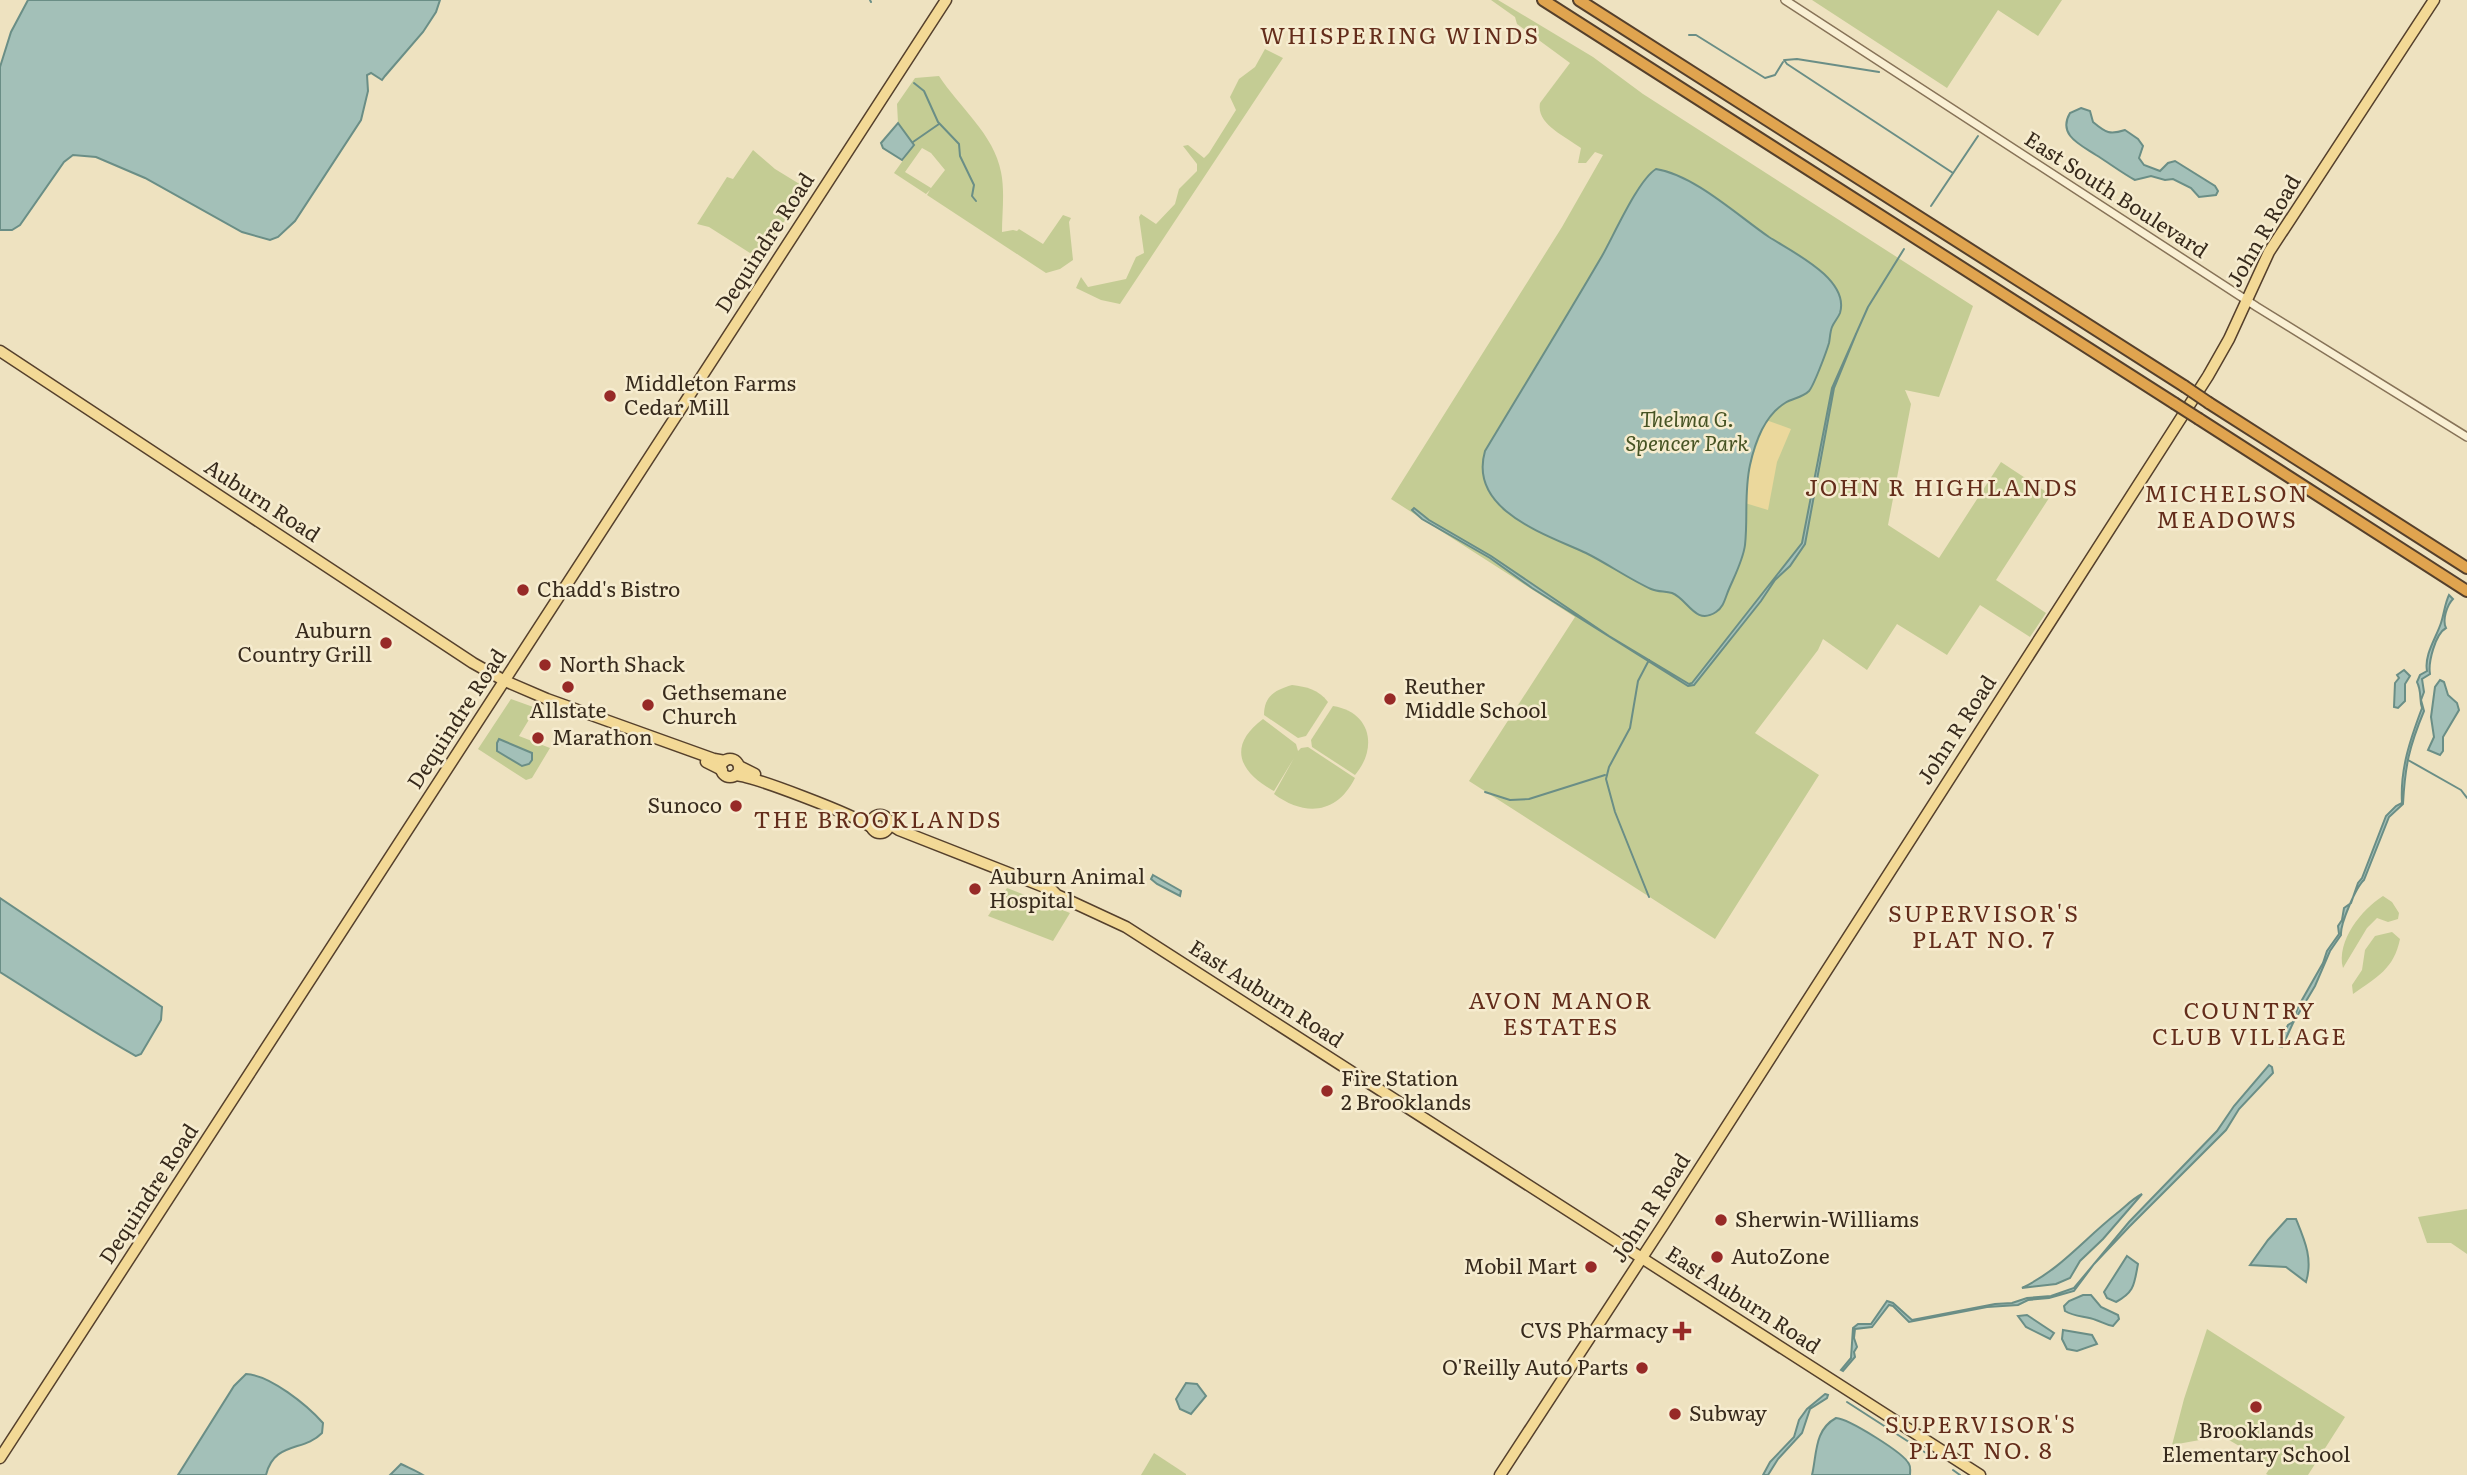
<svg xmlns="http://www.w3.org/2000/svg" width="2467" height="1475" viewBox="0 0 2467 1475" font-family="Literata,serif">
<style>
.green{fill:#c4cc94;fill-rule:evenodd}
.sand{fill:#ebd89c}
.water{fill:#a3c0b8;stroke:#6a8e86;stroke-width:2}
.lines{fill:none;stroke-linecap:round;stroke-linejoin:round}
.stream{stroke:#6a8e86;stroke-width:2}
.minor-casing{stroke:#877358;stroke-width:10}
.major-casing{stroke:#55402c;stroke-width:13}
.highway-casing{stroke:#55402c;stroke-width:14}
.minor{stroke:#f9efd3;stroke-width:7}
.major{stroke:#f3d996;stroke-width:10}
.highway{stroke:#e0a44f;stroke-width:10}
.highway-bridge-casing{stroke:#55402c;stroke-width:14;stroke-linecap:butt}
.highway-bridge{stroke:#e0a44f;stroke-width:10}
.poi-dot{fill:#972a27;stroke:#f6eccf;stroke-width:2.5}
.labels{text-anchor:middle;stroke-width:5;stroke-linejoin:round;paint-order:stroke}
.street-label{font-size:21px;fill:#372a1c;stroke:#f6eccf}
.poi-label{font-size:21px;fill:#372a1c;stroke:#f6eccf;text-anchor:start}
.park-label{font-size:21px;font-style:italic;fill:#465323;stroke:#f6eccf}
.neighbourhood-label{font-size:23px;letter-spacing:2px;fill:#642d1b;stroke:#f6eccf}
</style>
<rect width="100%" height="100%" fill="#eee2c0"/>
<g class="green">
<path d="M1491,0H1498L1593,57L1643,94L1973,306L1939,397L1905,390L1911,404L1888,525L1939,558L2001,462L2051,495L1996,580L2046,613L2030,637L1980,605L1947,655L1897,624L1867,670L1823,639L1818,650L1755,733L1819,775L1715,939L1469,781L1575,617L1391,499L1562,227L1603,155L1595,152L1586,163H1578L1581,148C1565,136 1536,124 1540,103L1570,63L1517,24L1515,17Z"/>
<path d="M1812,0H2062L2038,36L1998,10L1947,88Z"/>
<path d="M1265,49L1283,58L1120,304L1101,300L1076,288L1081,277L1088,287L1126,279L1136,257L1144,253L1139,217L1141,214L1156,224L1175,204L1179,189L1197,171V164L1183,146L1188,145L1204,158L1209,153L1236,110L1230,97L1239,79L1255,67Z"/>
<path d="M939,76C959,107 994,134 1001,172C1005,191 1002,213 1002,232L1013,230L1017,231L1019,229L1043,244L1063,215L1071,218L1069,222L1073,260L1060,269L1046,273L927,195L930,190L926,194L894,173L914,145L898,123L897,104L915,78ZM922,148L931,153L945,170L931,188L905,172Z"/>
<path d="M753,150L775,169L806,188L769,245L750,253L709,227L697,224L727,177L733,179Z"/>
<path d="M1292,685C1307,687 1318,689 1328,702L1306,736L1298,738L1264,715C1264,696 1275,690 1292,685Z"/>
<path d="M511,699L536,708L519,736L550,748L532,778L526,780L478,749Z"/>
<path d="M1333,706C1371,712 1378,748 1355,775L1312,747L1311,740Z"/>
<path d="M1263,719L1296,744L1298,751L1301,748L1308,747L1355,778C1337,814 1305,817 1274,794L1294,758L1274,791C1239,772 1227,746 1263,719Z"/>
<path d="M1007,888L1070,913L1053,941L988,916Z"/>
<path d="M2383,896L2392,902L2399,913L2398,919L2388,922L2377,918L2367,928L2343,968C2336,941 2362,909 2383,896Z"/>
<path d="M2392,932L2400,939C2394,969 2377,977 2353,994L2352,985L2362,970L2365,950L2375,936Z"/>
<path d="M2467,1209V1254L2451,1243H2427L2418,1217Z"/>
<path d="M2207,1329L2345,1417L2308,1475H2268L2266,1474L2272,1465L2222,1436L2172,1445L2184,1399Z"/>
<path d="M1154,1453L1186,1474V1475H1141Z"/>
</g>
<path class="sand" d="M1766,420L1791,429L1777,462L1768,510L1745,503L1750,464Z"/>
<g class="water">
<path d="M28,0H440L436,12L423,32L385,76L382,80L371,73L367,75L368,91L361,120L295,221L278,237L270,240L242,232L145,178L96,157L73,155L64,162L20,225L12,230H0V67L11,32Z"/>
<path d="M2081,108L2090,111L2093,122C2106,133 2110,135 2125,130L2138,139L2143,146L2139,158L2144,165L2160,171L2168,163L2175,161L2215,186L2218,191L2216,195L2199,197L2191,188L2173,179L2165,180L2151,176L2135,180C2122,173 2109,163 2096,155C2081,145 2057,135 2070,113Z"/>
<path d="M898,123L914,145L902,160L883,148L881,143Z"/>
<path d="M1656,169C1694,175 1737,215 1769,237C1792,252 1850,279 1840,313C1838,318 1834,322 1832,327C1830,332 1830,338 1829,343C1826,353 1814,385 1809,391C1802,398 1793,398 1785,403C1764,416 1755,442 1750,465C1744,492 1748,518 1745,545C1743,560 1735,575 1729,589C1725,598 1724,607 1716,612C1695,626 1688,599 1672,593C1665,591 1658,592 1651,589C1629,579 1608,564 1586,553C1545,534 1468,510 1485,451C1524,386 1564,321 1602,256C1614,235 1638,180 1656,169Z"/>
<path d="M1856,334L1834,388L1805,544L1790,566L1775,580L1761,601L1694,685L1688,686L1532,588L1490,558L1422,519L1412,510L1414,508L1429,520L1491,556L1609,636L1689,684L1692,683L1802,543L1832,388Z"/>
<path d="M2449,595L2453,599C2447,605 2442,620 2446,628C2435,634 2428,663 2430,674L2422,679L2424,692L2421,700L2424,711C2409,747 2405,766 2403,804L2389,817L2364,880C2356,887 2340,924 2341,935L2330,951L2315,986L2293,1023L2282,1047L2278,1046L2288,1025L2293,1022L2298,1007L2323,963L2327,951L2339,934L2338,926L2342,920L2344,908L2351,903L2358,883L2362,878L2386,816L2396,806L2402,803C2400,769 2410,740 2422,708C2419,699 2422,692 2417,682L2420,675L2427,671C2424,655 2436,638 2441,623C2444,614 2445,603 2449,595Z"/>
<path d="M2404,670L2410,676L2405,684V701L2398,708L2394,707L2395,683L2399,678L2397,675Z"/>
<path d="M2440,680L2444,682L2448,695L2457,703L2459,710L2443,737V751L2440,755L2428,750L2434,737L2431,717L2435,687Z"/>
<path d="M499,739L532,753V760L529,764L522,766L497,751V743Z"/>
<path d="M1153,875L1181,891L1180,896L1157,884L1151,879Z"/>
<path d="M0,898L162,1007L161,1020L141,1054L136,1056C89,1030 45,1000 0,972Z"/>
<path d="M2269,1065L2272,1067L2273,1073L2239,1109L2226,1130L2129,1227L2094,1264L2074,1291L2049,1298L2028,1300L2018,1305L1987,1307L1909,1322L1893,1306L1889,1305L1872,1327L1855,1329L1854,1338L1857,1347L1854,1352L1855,1357L1843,1371L1841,1370L1851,1358L1853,1328L1858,1324H1871L1887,1301L1893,1303L1912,1320L1995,1304L2012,1303L2027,1298L2051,1296L2074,1288L2129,1222L2217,1131L2234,1106Z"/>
<path d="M2142,1194L2103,1239L2080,1261L2070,1278L2056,1284L2022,1288C2061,1269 2083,1240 2116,1214C2125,1207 2132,1199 2142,1194Z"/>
<path d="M2287,1219H2296C2305,1241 2313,1259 2306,1282L2286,1267L2250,1265L2268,1240Z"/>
<path d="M2127,1256L2138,1264C2134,1284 2135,1292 2116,1302L2107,1298L2104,1292Z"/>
<path d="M2083,1295H2091L2101,1307L2118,1315L2119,1319L2113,1326C2106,1325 2102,1322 2096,1320C2085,1316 2075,1317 2065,1311L2064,1306L2069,1301Z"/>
<path d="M2027,1315L2054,1333L2050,1339L2026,1327L2018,1316Z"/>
<path d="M2063,1330L2092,1335L2097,1344L2077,1351L2067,1349L2062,1339Z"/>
<path d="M246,1374C270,1375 307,1405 323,1423L322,1433C304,1452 274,1441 266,1475H178L234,1386Z"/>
<path d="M1186,1383L1197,1384L1206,1396L1191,1414L1180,1409L1176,1399Z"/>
<path d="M1825,1394L1828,1395L1827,1398L1810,1409L1802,1433L1778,1459L1768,1475H1763L1770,1462L1794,1437L1799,1420L1807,1409Z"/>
<path d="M1836,1418C1849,1419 1904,1453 1909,1464C1911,1467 1910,1471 1910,1475H1812C1817,1454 1814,1430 1836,1418Z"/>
<path d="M401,1464C409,1468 415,1470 423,1475H390Z"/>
</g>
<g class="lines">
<g class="stream">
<path d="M870,0L871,2"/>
<path d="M1689,35H1696L1765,78L1775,75L1783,62"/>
<path d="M1784,60L1787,64L1953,173"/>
<path d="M1785,60L1797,59L1879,72"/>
<path d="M914,83L924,91L938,122L959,144L960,156L974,185L972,196L976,201"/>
<path d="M913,142L939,124"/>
<path d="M1931,206L1978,136"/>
<path d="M1856,334L1868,307L1904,249"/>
<path d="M1649,660L1638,681L1630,728L1609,767L1606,779L1615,812L1649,897"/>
<path d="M2408,760L2461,790L2467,798"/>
<path d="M1485,792L1510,800L1529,799L1605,775"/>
<path d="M1847,1402L1926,1453"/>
<path d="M1953,1470L1960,1475"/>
</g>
<g class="minor-casing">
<path id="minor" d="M1785,0L2257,307L2467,437"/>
</g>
<g class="major-casing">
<g id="major">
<path d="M0,351L473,663L505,681L547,699L714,759L725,761"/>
<circle cx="730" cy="768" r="9"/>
<path d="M706,762L722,770"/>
<path d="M739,766L755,774"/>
<path d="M735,775C753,776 855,815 871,827"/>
<circle cx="880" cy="824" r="9"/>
<path d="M888,823L899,830L1052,890L1057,895L1126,927L1980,1475"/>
<path d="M0,1458L946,0"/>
<path d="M1500,1475L1664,1224L2208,376L2229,339L2269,252L2434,0"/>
</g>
</g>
<g class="highway-casing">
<g id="highway">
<path d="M1543,0L2174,403"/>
<path d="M1579,0L2184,386"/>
<path d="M2209,403L2467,568"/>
<path d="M2199,419L2467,591"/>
</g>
</g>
<use href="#minor" class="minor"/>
<use href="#major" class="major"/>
<use href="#highway" class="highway"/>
<g class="highway-bridge-casing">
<g id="highway-bridge">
<path d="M2184,386L2209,403"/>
<path d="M2174,403L2199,419"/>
</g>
</g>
<use href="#highway-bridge" class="highway-bridge"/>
</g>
<g class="poi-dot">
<circle cx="610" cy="396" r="7"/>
<circle cx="523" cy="590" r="7"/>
<circle cx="386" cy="643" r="7"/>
<circle cx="545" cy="665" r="7"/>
<circle cx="568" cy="687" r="7"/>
<circle cx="1390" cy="699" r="7"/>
<circle cx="648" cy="705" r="7"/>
<circle cx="538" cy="738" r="7"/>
<circle cx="736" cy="806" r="7"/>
<circle cx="975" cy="889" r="7"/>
<circle cx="1327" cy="1091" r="7"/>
<circle cx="1721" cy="1220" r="7"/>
<circle cx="1717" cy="1257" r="7"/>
<circle cx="1591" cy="1267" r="7"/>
<path d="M1678.5 1320.5h7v7h7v7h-7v7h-7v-7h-7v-7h7z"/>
<circle cx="1642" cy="1368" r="7"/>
<circle cx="2256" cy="1407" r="7"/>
<circle cx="1675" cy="1414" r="7"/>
</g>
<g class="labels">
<g class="street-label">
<text transform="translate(2116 195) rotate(33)" y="7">East South Boulevard</text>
<text transform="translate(2264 231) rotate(-60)" y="7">John R Road</text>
<text transform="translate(765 243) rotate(-57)" y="7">Dequindre Road</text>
<text transform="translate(262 501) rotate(33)" y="7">Auburn Road</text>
<text transform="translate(457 719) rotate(-57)" y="7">Dequindre Road</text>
<text transform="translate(1957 730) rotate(-57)" y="7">John R Road</text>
<text transform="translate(1266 994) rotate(33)" y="7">East Auburn Road</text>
<text transform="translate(149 1194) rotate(-57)" y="7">Dequindre Road</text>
<text transform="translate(1651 1208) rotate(-57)" y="7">John R Road</text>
<text transform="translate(1743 1300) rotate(33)" y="7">East Auburn Road</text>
</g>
<g class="poi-label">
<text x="624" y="391">Middleton Farms<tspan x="624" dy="24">Cedar Mill</tspan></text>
<text x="537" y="597">Chadd's Bistro</text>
<text x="372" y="638" text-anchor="end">Auburn<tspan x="372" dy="24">Country Grill</tspan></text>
<text x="559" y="672">North Shack</text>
<text x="1404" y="694">Reuther<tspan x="1404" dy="24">Middle School</tspan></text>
<text x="662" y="700">Gethsemane<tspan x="662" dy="24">Church</tspan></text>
<text x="568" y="718" text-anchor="middle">Allstate</text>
<text x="552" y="745">Marathon</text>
<text x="722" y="813" text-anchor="end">Sunoco</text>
<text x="989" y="884">Auburn Animal<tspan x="989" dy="24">Hospital</tspan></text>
<text x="1341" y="1086">Fire Station<tspan x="1341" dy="24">2 Brooklands</tspan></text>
<text x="1735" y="1227">Sherwin-Williams</text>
<text x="1731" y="1264">AutoZone</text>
<text x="1577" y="1274" text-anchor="end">Mobil Mart</text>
<text x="1668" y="1338" text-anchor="end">CVS Pharmacy</text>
<text x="1628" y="1375" text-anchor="end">O'Reilly Auto Parts</text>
<text x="1689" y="1421">Subway</text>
<text x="2256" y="1438" text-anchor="middle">Brooklands<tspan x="2256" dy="24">Elementary School</tspan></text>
</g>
<g class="park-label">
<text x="1687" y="427">Thelma G.<tspan x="1687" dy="24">Spencer Park</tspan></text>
</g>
<g class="neighbourhood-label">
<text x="1400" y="44">WHISPERING WINDS</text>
<text x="1942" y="496">JOHN R HIGHLANDS</text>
<text x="2227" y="502">MICHELSON<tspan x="2227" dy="26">MEADOWS</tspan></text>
<text x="878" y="828">THE BROOKLANDS</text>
<text x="1984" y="922">SUPERVISOR'S<tspan x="1984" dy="26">PLAT NO. 7</tspan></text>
<text x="1561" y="1009">AVON MANOR<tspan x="1561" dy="26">ESTATES</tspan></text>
<text x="2250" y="1019">COUNTRY<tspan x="2250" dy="26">CLUB VILLAGE</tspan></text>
<text x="1981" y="1433">SUPERVISOR'S<tspan x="1981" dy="26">PLAT NO. 8</tspan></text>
</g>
</g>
</svg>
